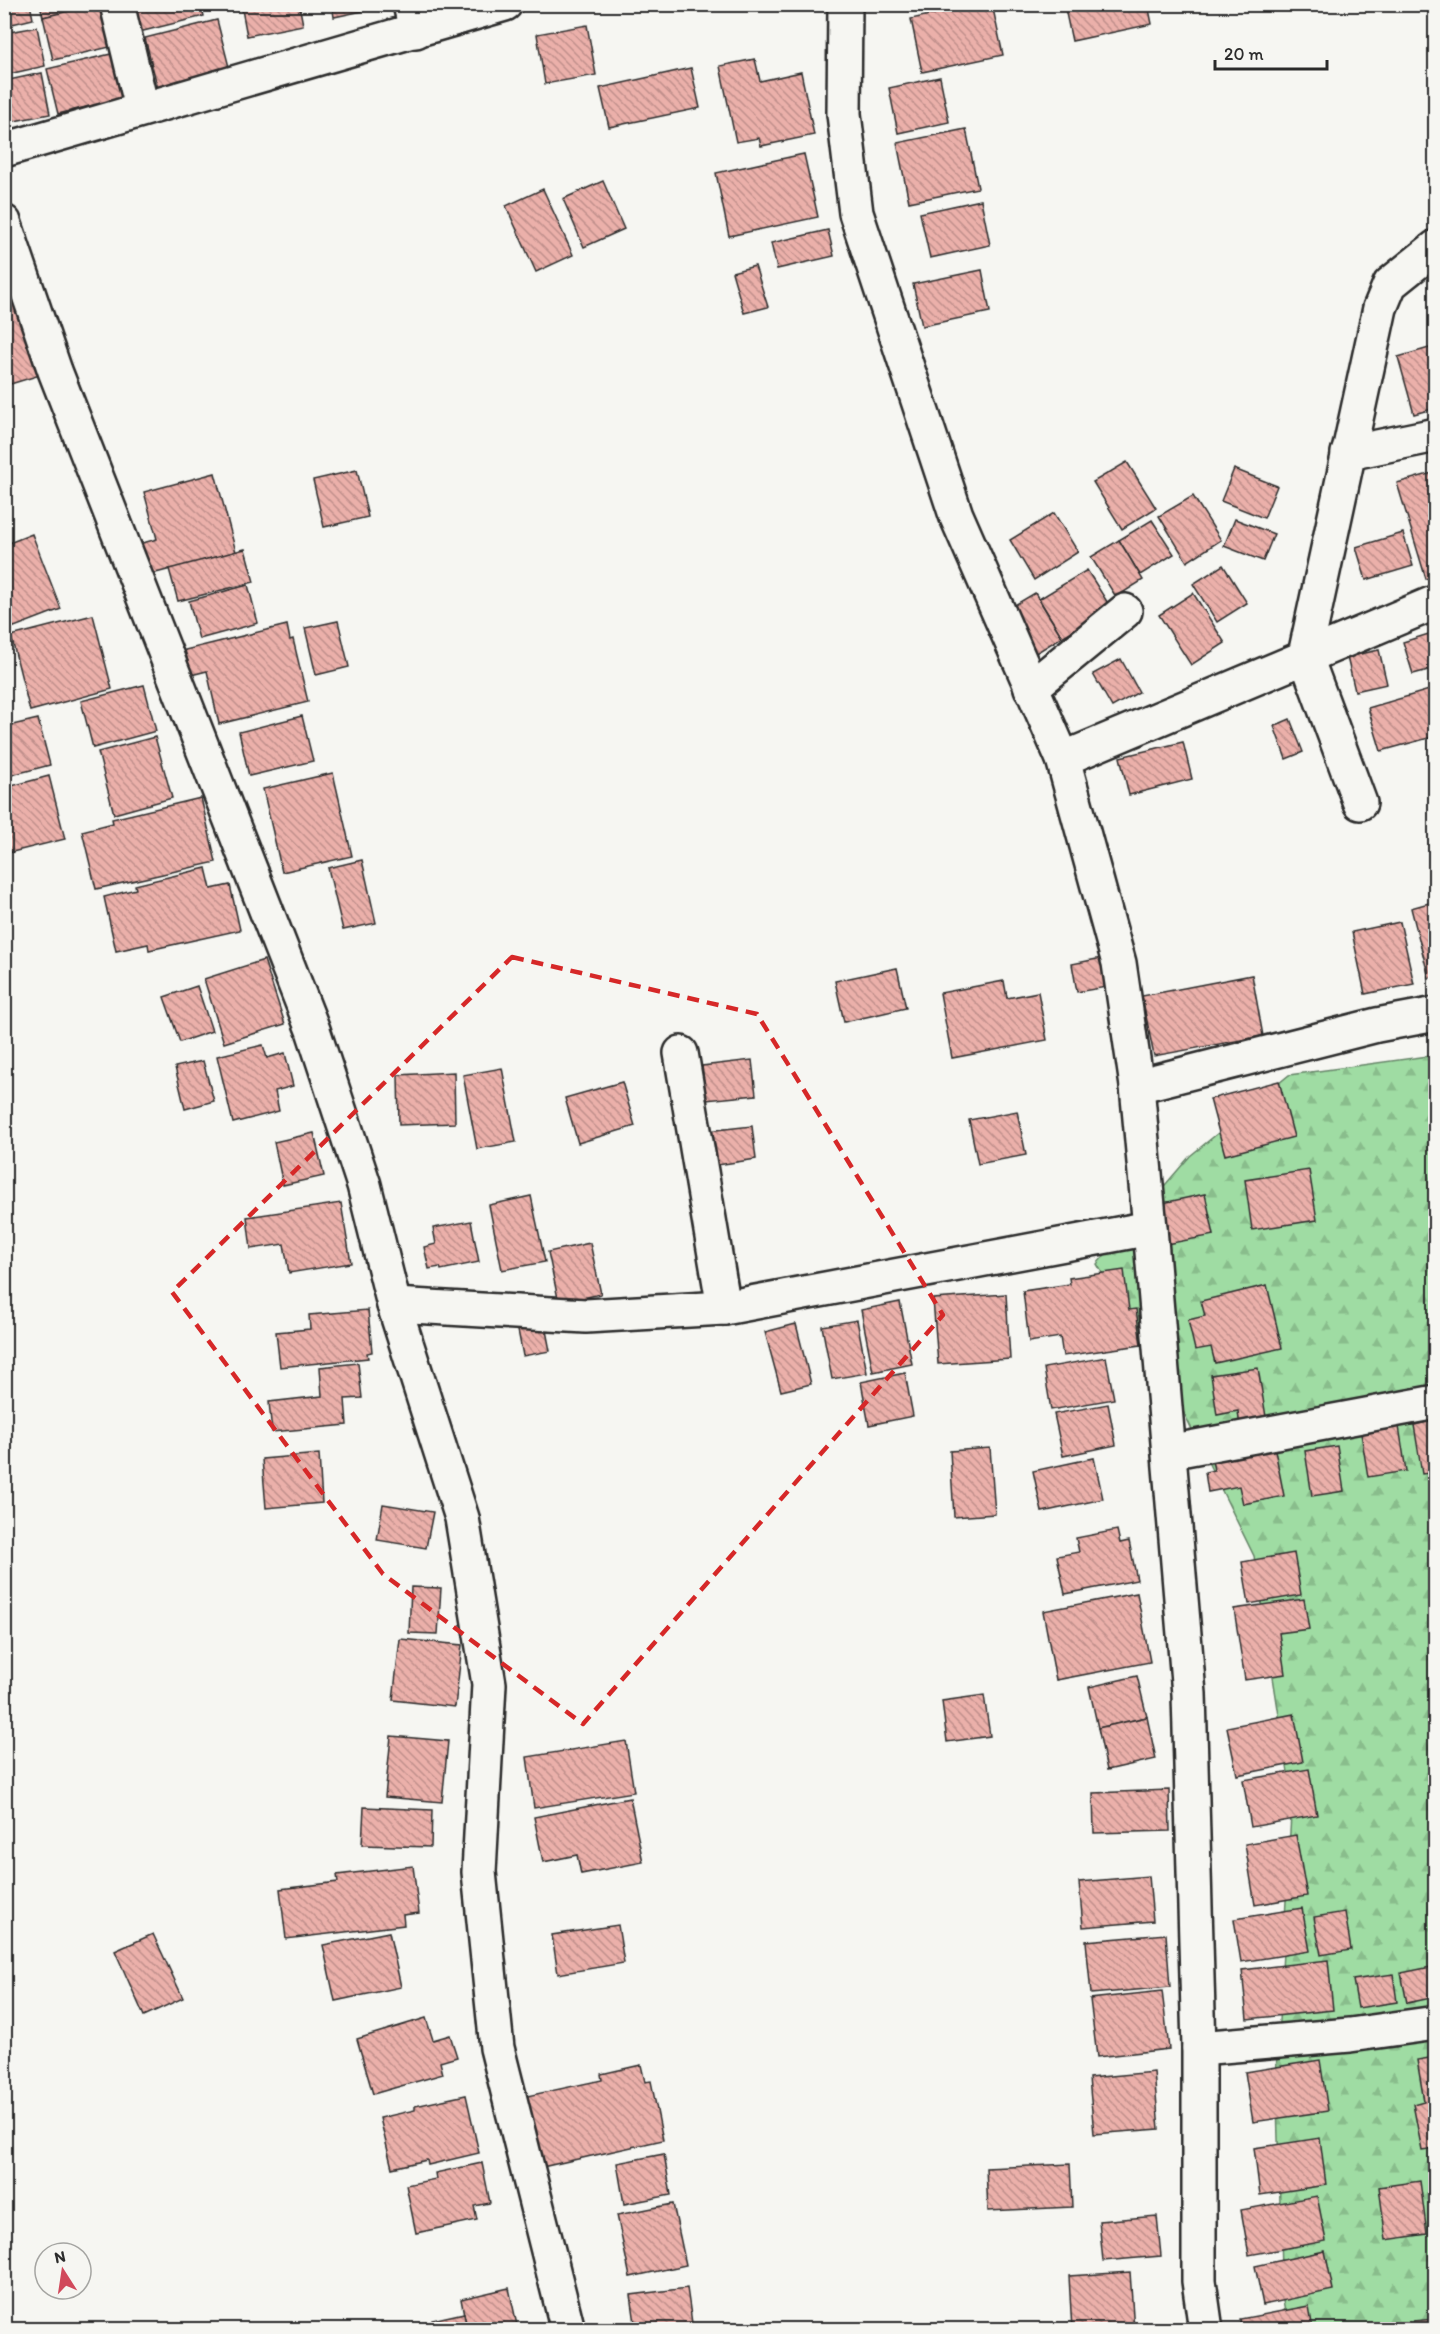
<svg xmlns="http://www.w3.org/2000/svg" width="1440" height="2334" viewBox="0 0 1440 2334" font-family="Itim,sans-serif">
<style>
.forest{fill:url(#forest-firs);stroke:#658467;stroke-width:1.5}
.building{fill:url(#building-back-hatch);stroke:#2b2b2b;stroke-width:1.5}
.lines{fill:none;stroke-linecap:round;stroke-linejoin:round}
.street-casing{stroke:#2b2b2b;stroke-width:38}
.street{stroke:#f6f6f2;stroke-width:33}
.marked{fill:none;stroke:#d62828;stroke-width:4.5;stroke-dasharray:12 8;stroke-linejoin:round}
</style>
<defs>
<pattern id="forest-firs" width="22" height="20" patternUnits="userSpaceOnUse" patternTransform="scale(1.5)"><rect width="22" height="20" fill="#9fdca3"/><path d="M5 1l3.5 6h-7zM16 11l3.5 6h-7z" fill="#89bd8c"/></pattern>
<pattern id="building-back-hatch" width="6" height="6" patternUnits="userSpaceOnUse" patternTransform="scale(1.5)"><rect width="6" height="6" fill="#ebb0aa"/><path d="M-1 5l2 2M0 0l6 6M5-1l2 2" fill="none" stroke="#bf8f8b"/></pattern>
</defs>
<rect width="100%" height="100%" fill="#f6f6f2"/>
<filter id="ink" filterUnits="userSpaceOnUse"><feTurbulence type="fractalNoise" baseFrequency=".0167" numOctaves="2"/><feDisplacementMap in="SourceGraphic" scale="12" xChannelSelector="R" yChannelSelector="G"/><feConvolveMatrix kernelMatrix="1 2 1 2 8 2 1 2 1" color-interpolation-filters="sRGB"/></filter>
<g filter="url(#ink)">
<path class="forest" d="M1435,1055V2329H1288L1283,2301L1276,2073L1292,1798L1254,1556L1182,1409L1097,1264L1190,1156L1289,1075Z"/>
<g class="building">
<path d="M4,4H30L33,19L4,26Z"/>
<path d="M40,4H99L43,17Z"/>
<path d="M100,4L110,47L53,60L43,17Z"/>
<path d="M120,4H201L204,16L127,35Z"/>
<path d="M241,4H299L303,25L247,36Z"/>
<path d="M332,4H382V7L334,17Z"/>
<path d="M980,4H992L1003,55L922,72L911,19Z"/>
<path d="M1064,4H1148L1152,24L1072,41Z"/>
<path d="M217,20L230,71L158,89L145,38Z"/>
<path d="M587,25L596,75L545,84L537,34Z"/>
<path d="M37,27L45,66L4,75V33Z"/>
<path d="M111,54L122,98L58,114L47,69Z"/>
<path d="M755,59L760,81L801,72L814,135L761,146L759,138L736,142L720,66Z"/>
<path d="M691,68L700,108L609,127L600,88Z"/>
<path d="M42,73L50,114L4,123V81Z"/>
<path d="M940,77L949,122L898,133L889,88Z"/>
<path d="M966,129L978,188L909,202L897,143Z"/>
<path d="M804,154L818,217L729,236L716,173Z"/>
<path d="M603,181L624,229L584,247L563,199Z"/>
<path d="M543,189L573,255L536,272L506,206Z"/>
<path d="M981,200L990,245L930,258L920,213Z"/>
<path d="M828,230L834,256L777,269L771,243Z"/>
<path d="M755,266L768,307L744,313L732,272Z"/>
<path d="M982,270L990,312L922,326L913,284Z"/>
<path d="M12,284L40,375L4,386V286Z"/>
<path d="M1436,346V408L1414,414L1398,357Z"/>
<path d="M1127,462L1156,508L1122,529L1093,482Z"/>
<path d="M1234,469L1277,486L1264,518L1221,501Z"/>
<path d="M357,470L368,517L324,527L313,480Z"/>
<path d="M1436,472V576L1426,579L1397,483Z"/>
<path d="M215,473L236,552L148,575L139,544L157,539L144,492Z"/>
<path d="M1193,496L1221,540L1187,562L1159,516Z"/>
<path d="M1054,513L1078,552L1034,580L1010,540Z"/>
<path d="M1235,519L1274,534L1263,561L1224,546Z"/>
<path d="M1152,520L1174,554L1140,575L1119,540Z"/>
<path d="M1403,533L1413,566L1366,580L1356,547Z"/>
<path d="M32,534L61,609L4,631V545Z"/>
<path d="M1119,540L1143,580L1116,597L1091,557Z"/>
<path d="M245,549L254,582L178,601L169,569Z"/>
<path d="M1223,565L1247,603L1217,622L1193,584Z"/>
<path d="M1087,570L1111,608L1062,637L1039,599Z"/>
<path d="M248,585L258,623L199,639L189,601Z"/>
<path d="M1035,593L1062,637L1036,653L1008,609Z"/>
<path d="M1193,593L1225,643L1191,665L1159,615Z"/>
<path d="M93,615L112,689L30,711L11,636Z"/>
<path d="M338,621L349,667L316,675L305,628Z"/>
<path d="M287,625L290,640L293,639L308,702L219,724L207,671L191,675L185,650Z"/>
<path d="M1435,632L1436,668L1413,674L1403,642Z"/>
<path d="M1379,650L1387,684L1355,691L1347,657Z"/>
<path d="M1121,659L1139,692L1112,707L1093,674Z"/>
<path d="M144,685L156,731L93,748L81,701Z"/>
<path d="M1436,688V736L1381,751L1368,708Z"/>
<path d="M302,716L313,761L249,776L239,732Z"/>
<path d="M38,719L50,765L4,777V727Z"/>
<path d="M1290,719L1303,752L1286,759L1274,726Z"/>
<path d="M155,737L172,798L114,814L98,752Z"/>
<path d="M1183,742L1192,779L1129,795L1120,757Z"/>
<path d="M333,773L352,856L282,872L263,789Z"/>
<path d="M49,776L65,839L4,854V788Z"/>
<path d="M201,798L216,862L96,889L82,831L113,823L112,819Z"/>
<path d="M362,860L376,923L343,930L328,868Z"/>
<path d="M206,868L211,889L230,885L240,930L149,950L148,944L116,951L104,897L136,889L135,885Z"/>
<path d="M1436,901V976L1429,978L1411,908Z"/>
<path d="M1400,922L1414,984L1365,994L1352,932Z"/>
<path d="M1107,957L1113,986L1077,992L1072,964Z"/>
<path d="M264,960L285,1024L224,1043L204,979Z"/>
<path d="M897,968L906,1008L844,1022L835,981Z"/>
<path d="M1252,975L1263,1036L1154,1056L1142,996Z"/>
<path d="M1004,981L1007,998L1038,992L1047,1040L952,1058L940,993Z"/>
<path d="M197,986L212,1031L180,1042L164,997Z"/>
<path d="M263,1045L267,1058L285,1053L293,1086L275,1091L279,1111L233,1123L217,1056Z"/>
<path d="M752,1060L756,1095L706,1100L702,1066Z"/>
<path d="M203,1061L214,1101L185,1109L175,1067Z"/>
<path d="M502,1068L516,1142L477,1149L463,1075Z"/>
<path d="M454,1072L455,1123L399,1125L398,1075Z"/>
<path d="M1279,1081L1294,1137L1225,1155L1210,1099Z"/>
<path d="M622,1082L635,1126L578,1143L565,1098Z"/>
<path d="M1017,1111L1026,1155L978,1164L969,1120Z"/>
<path d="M752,1126L756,1159L711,1166L707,1131Z"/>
<path d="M314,1133L324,1176L283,1185L274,1142Z"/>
<path d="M1309,1170L1317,1220L1252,1230L1245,1180Z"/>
<path d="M1205,1194L1214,1235L1167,1244L1158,1204Z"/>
<path d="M531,1196L545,1262L502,1270L489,1205Z"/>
<path d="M341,1203L351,1263L289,1273L284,1244L251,1249L247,1217Z"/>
<path d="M471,1221L479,1262L441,1270L440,1267L429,1269L424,1247L436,1244L433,1228Z"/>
<path d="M590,1243L601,1294L559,1303L548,1252Z"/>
<path d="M1124,1270L1129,1310L1136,1309L1141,1345L1063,1356L1060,1337L1029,1342L1023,1291L1070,1284L1069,1278Z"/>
<path d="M1267,1285L1282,1348L1215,1363L1211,1347L1195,1350L1188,1320L1205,1316L1201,1301Z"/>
<path d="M1006,1294L1010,1359L938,1364L933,1299Z"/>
<path d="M900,1302L912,1364L873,1372L861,1310Z"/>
<path d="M368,1310L372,1352L367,1353L368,1358L280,1367L276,1332L310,1329L309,1315Z"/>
<path d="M544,1320L550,1351L523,1356L517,1325Z"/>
<path d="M857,1320L867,1373L832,1379L822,1326Z"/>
<path d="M796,1324L811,1384L781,1391L765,1332Z"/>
<path d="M1106,1357L1114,1399L1051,1410L1044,1368Z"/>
<path d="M358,1363L362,1398L345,1399L347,1425L272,1432L269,1402L322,1396L320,1367Z"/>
<path d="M1258,1368L1267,1423L1240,1428L1238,1411L1217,1415L1211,1375Z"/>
<path d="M905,1373L913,1416L869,1425L861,1382Z"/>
<path d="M1108,1404L1116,1445L1063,1456L1054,1414Z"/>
<path d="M1398,1420L1406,1471L1368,1477L1360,1427Z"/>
<path d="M1436,1420V1472L1422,1474L1414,1425Z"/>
<path d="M1273,1440L1284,1496L1243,1504L1239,1486L1208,1492L1205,1472L1214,1470L1210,1451Z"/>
<path d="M1337,1446L1344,1491L1312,1496L1305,1451Z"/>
<path d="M990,1448L995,1514L954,1517L950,1451Z"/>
<path d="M319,1454L322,1503L266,1508L262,1459Z"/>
<path d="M1094,1458L1103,1499L1042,1512L1033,1471Z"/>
<path d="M383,1504L433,1512L426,1548L377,1540Z"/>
<path d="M1117,1530L1120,1543L1129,1541L1137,1580L1065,1594L1057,1556L1079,1552L1076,1538Z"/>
<path d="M1294,1553L1301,1595L1249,1604L1242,1562Z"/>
<path d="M411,1587L441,1588L438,1634L409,1633Z"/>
<path d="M1137,1593L1150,1662L1056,1680L1043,1611Z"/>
<path d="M1304,1599L1309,1629L1279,1633L1285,1674L1245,1680L1234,1609Z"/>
<path d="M400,1639L462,1645L455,1707L393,1700Z"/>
<path d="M1137,1676L1147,1717L1098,1728L1089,1687Z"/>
<path d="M984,1695L990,1736L947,1742L942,1701Z"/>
<path d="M1294,1714L1303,1762L1237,1775L1227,1727Z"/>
<path d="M1147,1717L1156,1759L1107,1770L1098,1728Z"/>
<path d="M391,1736L448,1741L442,1802L385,1797Z"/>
<path d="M626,1741L634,1792L534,1808L527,1757Z"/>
<path d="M1309,1769L1317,1815L1251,1827L1243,1780Z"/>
<path d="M1169,1790L1170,1831L1094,1833L1093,1793Z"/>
<path d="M630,1798L643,1862L581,1874L577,1855L543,1862L534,1817Z"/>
<path d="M364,1807L432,1810L431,1847L362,1845Z"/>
<path d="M1296,1835L1307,1896L1255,1905L1245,1844Z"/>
<path d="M413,1866L419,1913L403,1915L404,1925L286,1939L280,1889L338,1882L337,1875Z"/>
<path d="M1149,1876L1153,1921L1083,1927L1079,1882Z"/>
<path d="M1302,1908L1310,1951L1241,1962L1234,1919Z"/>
<path d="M1345,1912L1351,1950L1321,1955L1314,1917Z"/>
<path d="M618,1925L624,1963L558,1974L552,1935Z"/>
<path d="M389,1932L401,1987L335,2001L323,1945Z"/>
<path d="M153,1934L183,1998L144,2016L115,1951Z"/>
<path d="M1166,1934L1170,1987L1091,1994L1086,1941Z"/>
<path d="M1328,1960L1333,2010L1247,2019L1242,1970Z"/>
<path d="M1436,1966V1997L1407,2003L1401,1973Z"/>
<path d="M1393,1974L1397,2002L1358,2008L1353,1980Z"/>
<path d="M1162,1991L1169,2049L1097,2057L1090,1999Z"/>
<path d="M426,2018L433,2040L450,2035L457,2057L440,2062L443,2074L373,2094L357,2039Z"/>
<path d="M1436,2057V2149L1422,2151L1413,2104L1424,2101L1417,2060Z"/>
<path d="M1320,2060L1328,2111L1253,2122L1245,2072Z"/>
<path d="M641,2065L645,2082L651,2081L663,2140L542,2167L527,2096L602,2080L601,2074Z"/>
<path d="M1154,2072L1159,2129L1094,2134L1089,2078Z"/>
<path d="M466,2095L479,2153L428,2165L427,2160L392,2168L380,2118L415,2110V2106Z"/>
<path d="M1320,2138L1326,2185L1260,2195L1254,2148Z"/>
<path d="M664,2154L671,2195L624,2204L617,2163Z"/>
<path d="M482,2163L490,2203L474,2206L477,2220L416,2233L406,2185L436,2179L435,2173Z"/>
<path d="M1070,2164L1072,2207L988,2211L986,2168Z"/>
<path d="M1420,2181L1427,2234L1386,2240L1379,2187Z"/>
<path d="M1317,2196L1326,2241L1249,2255L1241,2210Z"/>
<path d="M673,2204L686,2265L630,2277L617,2215Z"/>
<path d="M1157,2216L1161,2256L1103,2261L1099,2221Z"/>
<path d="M1325,2251L1333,2290L1263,2305L1255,2266Z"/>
<path d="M1130,2272L1134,2330H1072L1069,2276Z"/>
<path d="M509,2288L518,2330H467L461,2299Z"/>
<path d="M687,2288L693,2330H636L631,2295Z"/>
<path d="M1309,2306L1313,2330H1242L1240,2319Z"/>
<path d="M464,2313L467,2330H434L432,2320Z"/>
<path d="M1436,2319V2330H1413V2321Z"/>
</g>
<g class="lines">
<g class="street-casing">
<g id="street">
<path d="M117,4L142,108"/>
<path d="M410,4L416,31"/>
<path d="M845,4L844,114L856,213L956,515L1063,759L1119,963L1137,1086L1150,1228L1189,1694L1199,2048V2281L1206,2330"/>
<path d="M4,150L505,4"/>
<path d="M4,222L55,371L313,1030L364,1185L394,1305L462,1518L489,1684L479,1872L497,2048L568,2330"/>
<path d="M1348,453L1436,435"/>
<path d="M1031,688L1125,611"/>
<path d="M1063,759L1436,602"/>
<path d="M1360,803L1305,655L1380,308L1390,284L1436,247"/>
<path d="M681,1053L724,1308"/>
<path d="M1137,1086L1377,1025L1436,1014"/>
<path d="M394,1305L586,1316L724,1308L1150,1228"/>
<path d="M1169,1452L1436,1402"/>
<path d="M1199,2048L1350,2035L1436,2023"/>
</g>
</g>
<use href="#street" class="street"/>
</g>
</g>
<path class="marked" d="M512,957L757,1014L943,1315L583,1724L383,1574L172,1292Z"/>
<rect width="1440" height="2334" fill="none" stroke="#f6f6f2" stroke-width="24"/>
<rect x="12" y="12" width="1416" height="2310" fill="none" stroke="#2b2b2b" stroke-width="2" filter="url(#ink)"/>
<g transform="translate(63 2271) rotate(348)"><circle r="28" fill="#f6f6f2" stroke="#a5a5a2" stroke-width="1.5"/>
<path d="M0-4.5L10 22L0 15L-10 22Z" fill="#d1495b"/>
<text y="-9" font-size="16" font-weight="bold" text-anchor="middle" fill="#2b2b2b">N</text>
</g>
<path d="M1215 60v9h112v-9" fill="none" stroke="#2b2b2b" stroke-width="3"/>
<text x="1224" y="60" font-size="18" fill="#2b2b2b" stroke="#f6f6f2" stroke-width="4.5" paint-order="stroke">20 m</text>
</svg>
